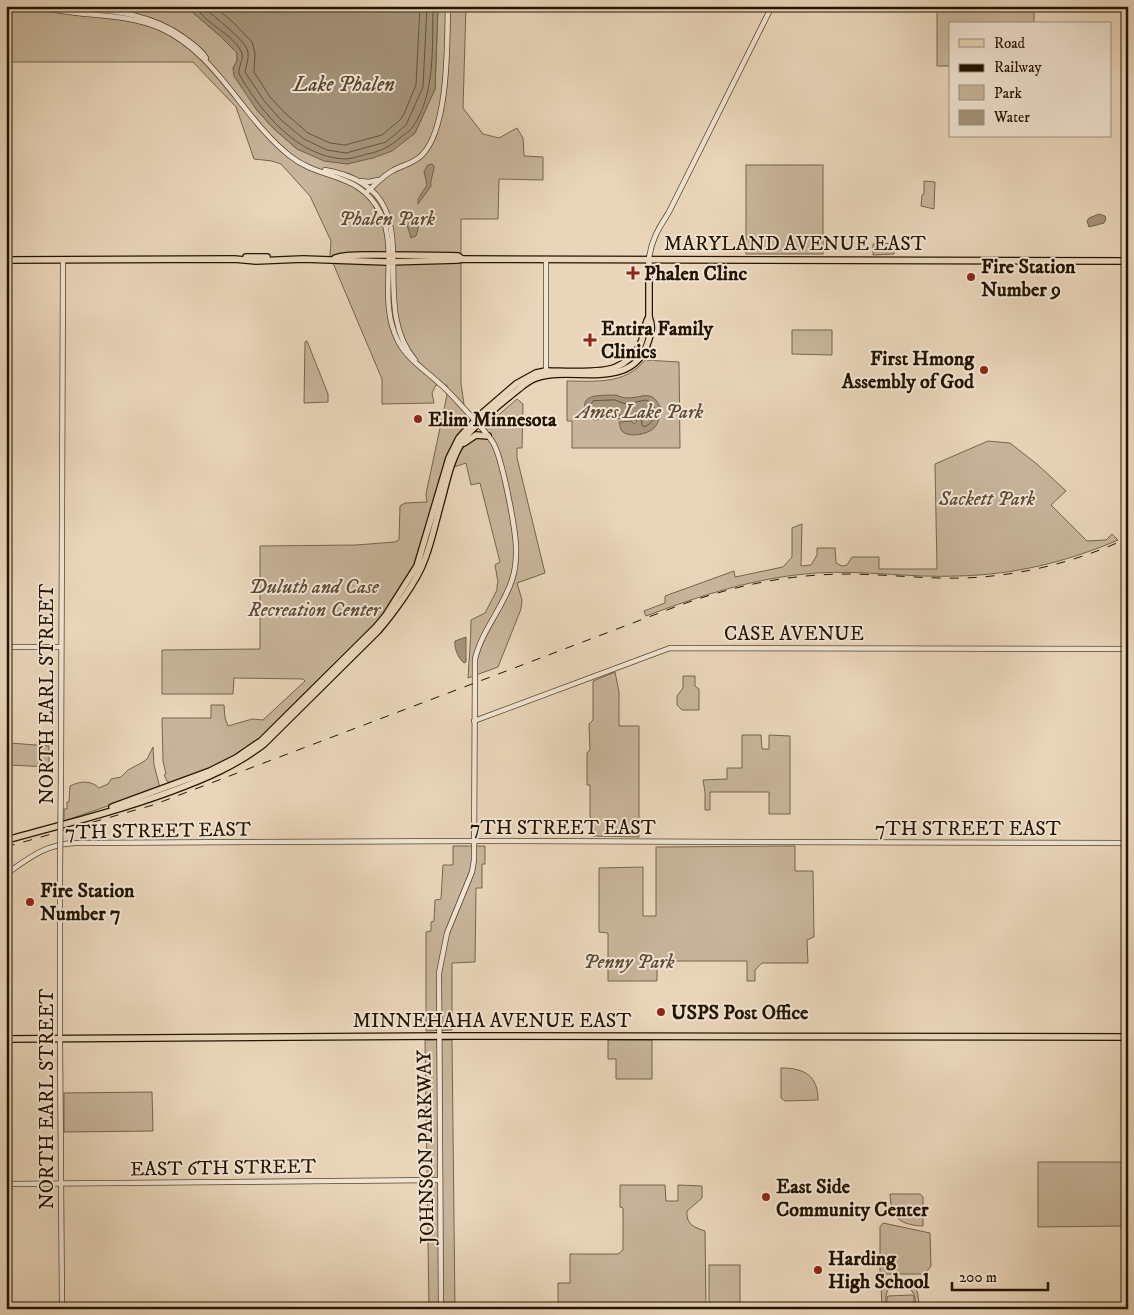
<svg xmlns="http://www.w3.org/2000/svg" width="1134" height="1315" viewBox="0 0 1134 1315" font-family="'IM FELL DW Pica',serif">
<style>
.green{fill:#c7b49a;stroke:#74644d}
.water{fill:#a5937a;stroke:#716049}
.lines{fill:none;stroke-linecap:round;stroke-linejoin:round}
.shore{stroke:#64533d;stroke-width:1}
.minor-casing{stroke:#54442e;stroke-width:6}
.major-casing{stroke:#221300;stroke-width:8}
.minor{stroke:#f1e4d2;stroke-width:4.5}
.major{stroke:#e9d5b9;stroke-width:5.5}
.rail{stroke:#221300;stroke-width:1;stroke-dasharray:9 9;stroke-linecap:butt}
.minor-bridge-casing{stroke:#54442e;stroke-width:6;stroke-linecap:butt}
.minor-bridge{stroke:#f1e4d2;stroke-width:4.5}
.poi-dot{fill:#8f2418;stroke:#f1e4d2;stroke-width:2}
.labels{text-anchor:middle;stroke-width:4;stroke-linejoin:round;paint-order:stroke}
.park-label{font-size:20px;font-style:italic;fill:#5c4b36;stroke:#f1e4d2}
.street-label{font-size:20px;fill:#221300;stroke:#f1e4d2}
.poi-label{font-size:20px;font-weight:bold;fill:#221300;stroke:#f1e4d2;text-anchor:start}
.water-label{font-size:21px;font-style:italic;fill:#564631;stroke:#f1e4d2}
</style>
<rect width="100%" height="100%" fill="#e9d5b9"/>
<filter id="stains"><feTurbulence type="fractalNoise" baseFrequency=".004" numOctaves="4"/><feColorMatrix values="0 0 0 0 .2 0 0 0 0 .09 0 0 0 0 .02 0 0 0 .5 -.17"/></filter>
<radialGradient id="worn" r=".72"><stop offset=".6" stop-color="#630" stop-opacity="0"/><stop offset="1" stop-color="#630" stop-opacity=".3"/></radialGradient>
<g class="green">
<path d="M6,6H191L190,10L220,36L237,53V61L233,68L256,109L273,128L297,149L347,164L357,161L403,141L415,133L435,89L438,6H466L463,108L483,134L499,138L517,128L523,138L524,156L543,157V180L499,179L498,219H461V384L467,425L455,439L447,454L416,564L385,613L377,621L268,732C234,760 210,769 170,783L167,781L164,775L166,774L163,761L162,718H211V705H224L225,718L228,726L252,719L263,720L305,681L303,679L234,678L233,694H162V650L260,649V546L356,545L395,542L399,540L400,506L405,503L427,502L426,494L447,395V385H436L432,393L434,403L382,404V379L330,256L331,241L310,196L281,164L272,161L254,159L236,107L193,62H6Z"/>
<path d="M937,6H1034V24H950V66H937Z"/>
<rect x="746" y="165" width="77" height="89"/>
<path d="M924,181L935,182L934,209L921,206L922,195L924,194Z"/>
<path d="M898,243V248L894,249V254L873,255V244Z"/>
<path d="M792,330H832V355L792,354Z"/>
<path d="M307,341L328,394V402L304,403L305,342Z"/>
<path d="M645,360L679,362L680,448H572V421H567V381C595,381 625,385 645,360Z"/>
<path d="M517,399L523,404L522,448H517V458L545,573L517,583L522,600L521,609L498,667L468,678C469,659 471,640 471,620L485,613L497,590V586L498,582L495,565L500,562L480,483L471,485L466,463L454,467C462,443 470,441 489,425L488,424Z"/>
<path d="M988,441L1010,443L1038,465L1066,491L1051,505L1087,541L1106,540L1112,534L1118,540C1067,562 1013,575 957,576C911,578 864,570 817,573C757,577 702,595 646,616L644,611L665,603V596L734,571L735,577L783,567L792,557V528L802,524L801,566L811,565L817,555V548H835L836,563L842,566L847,565L852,557H879V569H937L935,464Z"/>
<path d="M615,672L619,692V726H639V837L593,836L594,823L590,817V785H587V753L590,750L589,724L593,720V681Z"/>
<path d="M683,676H695V686L699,689V710H682L677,705V696L683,688Z"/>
<path d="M742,735H761L762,749H769V735L790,736V814H769V792H710V810H705V792L703,780L727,779V768H742Z"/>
<path d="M10,743L49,746V767L10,765Z"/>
<path d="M153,747L154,765L160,788L64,821V809H67V802H69L70,786C80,781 91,780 99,788L108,784L111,779L121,777L128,770L143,762L147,759Z"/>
<path d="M453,846H485V864H482V888H476L475,962L452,963V1030L426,1031V932L431,931V922L434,921L435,900L441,899L443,865H453Z"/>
<path d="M795,846V871H813L814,937L807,940L808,963H762L755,970V981H747V961H657V981H608V933L599,932V868L643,867V916H656V847Z"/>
<path d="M425,1040H452L455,1309H429Z"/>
<path d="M608,1040H652V1079H616V1059H608Z"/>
<path d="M781,1068C805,1068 818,1076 818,1100L785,1101L781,1098Z"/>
<path d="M152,1092L153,1131L64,1132V1093Z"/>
<path d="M1038,1162H1125V1226L1038,1227Z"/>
<path d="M620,1185H665L666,1201H678V1185L702,1186V1198L687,1211C686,1224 693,1227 705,1231L706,1309H558V1283H570V1254H618L623,1250V1208L620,1207Z"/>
<path d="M890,1194H920L923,1197V1226C899,1225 891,1217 890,1194Z"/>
<path d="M883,1223L930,1233L931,1266L925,1274H880V1227Z"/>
<rect x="709" y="1265" width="31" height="44"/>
<path d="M895,1280C916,1276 919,1292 919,1309H915C915,1303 916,1297 913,1293C908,1282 892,1281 887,1292C885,1297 886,1304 886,1309H882L881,1283H889Z"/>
<path d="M912,1295L914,1296V1309H887V1297L888,1296Z"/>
</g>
<g class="water">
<path d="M191,6H438L435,89L415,133L392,151L373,158L347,164L324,161L297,149L273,128L256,109L234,76L233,68L237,61V53L220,36L189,9Z"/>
<path d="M432,164L434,166C434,173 430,179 431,186L418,204V199L427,185L424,171L428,165Z"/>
<path d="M1099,214L1105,216L1106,219L1104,223L1089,227L1087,221L1089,218Z"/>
<path d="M413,218L416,219C420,225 418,229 416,236L411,238L407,225Z"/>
<path d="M616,395C620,397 624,398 629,398C645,397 652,389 661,409C660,415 659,423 654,428C648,434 631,438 623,432C620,430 620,425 619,422L632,421L634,424L637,421C629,417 621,421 613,417L595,420L587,417C577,392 599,396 616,395Z"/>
<path d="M466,637V662L464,663C458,658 454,648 455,641Z"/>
</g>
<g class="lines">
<g class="shore">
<path d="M195,6C204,23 233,34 241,51C245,59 238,66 239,74C261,112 297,157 345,159C351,159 360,156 367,154C380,152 390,146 400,138C404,134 409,132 412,128C436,95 432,45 433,6"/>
<path d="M202,6C213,16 246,40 248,52C249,60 246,65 245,72L265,102L281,120L304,139L327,150L346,153L386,142L406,125L423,87L427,6"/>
<path d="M213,6L233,22L252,42L255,53L254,72L270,97L286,114L308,133L330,143L345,145L382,135L400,120L404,114L416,85L420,6"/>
<path d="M615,400L626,404L646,400L650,402L655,409C654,418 652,424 644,427L642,425L641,418C634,412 631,416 625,419L614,412L596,415L591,413L589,408L593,401Z"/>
</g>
<g class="minor-casing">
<g id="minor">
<path d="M38,6C79,18 121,11 160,28C218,54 242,118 290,156C321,181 360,171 381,214C399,253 377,300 398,341C407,359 424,369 439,383C451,393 460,405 471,416C478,424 486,432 492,441C502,455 517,534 516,553C516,562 515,571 512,580C503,608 482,630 475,659L474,860L472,872L447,933L439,973L441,1309"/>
<path d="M63,6C106,11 147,11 183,37C191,43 201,49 206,58"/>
<path d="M325,170C439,190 362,298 415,360"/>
<path d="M361,181L369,182L378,180"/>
<path d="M368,191C376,184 383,176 392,171C402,165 413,164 422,155C449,127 447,44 448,6"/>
<path d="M546,259V373"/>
<path d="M649,259C651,240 659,228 669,212L772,6"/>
<path d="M6,647H61"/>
<path d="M474,721L670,648L1128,649"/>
<path d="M61,768L63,260"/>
<path d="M60,870V1040L62,1309"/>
<path d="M6,874C29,858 46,844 75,843L474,841L1128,843"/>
<path d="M6,1184L440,1180"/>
</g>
</g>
<g class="major-casing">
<g id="major">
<path d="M246,257H267"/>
<path d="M335,258C347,254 362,255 374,255C402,255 430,255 458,256L462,259"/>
<path d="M6,260L234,259L256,261L303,259L387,262L458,260L462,259L1128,261"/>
<path d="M464,443L476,435L488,436"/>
<path d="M112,807L210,771L236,758L249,749L261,741L376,627L386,615L417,566L449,458L459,438L479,416L516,384L536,373L546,371C562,371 603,374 616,367C626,363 634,355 639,347C645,337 643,326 649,317"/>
<path d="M6,840C62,825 118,811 172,791C207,778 235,766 264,744L378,631C392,615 417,581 424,561C431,544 435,524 440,506C446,485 450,461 462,442C471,427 505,400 520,388C525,384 530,380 536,378C571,365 632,393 648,342C651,333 653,326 649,317V259"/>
<path d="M6,1039L444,1036L1128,1037"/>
</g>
</g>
<use href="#minor" class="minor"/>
<use href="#major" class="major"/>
<path class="rail" d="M6,847L153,805L675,607C721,590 769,578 819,575C859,572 899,577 940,578C1004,580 1070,565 1128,538"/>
<g class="minor-bridge-casing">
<path id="minor-bridge" d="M60,870L61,768"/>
</g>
<use href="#minor-bridge" class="minor-bridge"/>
</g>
<g class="poi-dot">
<path d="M630.5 265.5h5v5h5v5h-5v5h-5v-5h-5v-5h5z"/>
<circle cx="971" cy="277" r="5"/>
<path d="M587.5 332.5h5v5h5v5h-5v5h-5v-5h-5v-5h5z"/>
<circle cx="984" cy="370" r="5"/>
<circle cx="418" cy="419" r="5"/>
<circle cx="30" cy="902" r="5"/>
<circle cx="661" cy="1012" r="5"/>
<circle cx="766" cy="1197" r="5"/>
<circle cx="818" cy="1270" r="5"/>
</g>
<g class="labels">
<g class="park-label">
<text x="387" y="225">Phalen Park</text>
<text x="640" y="418">Ames Lake Park</text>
<text x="987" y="505">Sackett Park</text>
<text x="314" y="593">Duluth and Case<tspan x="314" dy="23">Recreation Center</tspan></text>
<text x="629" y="968">Penny Park</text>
</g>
<g class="street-label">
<text x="795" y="250">MARYLAND AVENUE EAST</text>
<text x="794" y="640">CASE AVENUE</text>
<text transform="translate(46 694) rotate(-90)" y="7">NORTH EARL STREET</text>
<text x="563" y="834">7TH STREET EAST</text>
<text x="968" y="835">7TH STREET EAST</text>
<text transform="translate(158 830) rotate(-1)" y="7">7TH STREET EAST</text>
<text x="492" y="1027">MINNEHAHA AVENUE EAST</text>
<text transform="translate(46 1099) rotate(-90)" y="7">NORTH EARL STREET</text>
<text transform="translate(425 1147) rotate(-91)" y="7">JOHNSON PARKWAY</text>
<text transform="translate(223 1167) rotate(-1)" y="7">EAST 6TH STREET</text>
</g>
<g class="poi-label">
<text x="981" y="273">Fire Station<tspan x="981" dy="23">Number 9</tspan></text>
<text x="644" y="280">Phalen Clinc</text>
<text x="601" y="335">Entira Family<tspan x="601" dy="23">Clinics</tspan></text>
<text x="974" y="365" text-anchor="end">First Hmong<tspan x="974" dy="23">Assembly of God</tspan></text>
<text x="428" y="426">Elim Minnesota</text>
<text x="40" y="897">Fire Station<tspan x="40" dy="23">Number 7</tspan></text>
<text x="671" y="1019">USPS Post Office</text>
<text x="776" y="1193">East Side<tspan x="776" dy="23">Community Center</tspan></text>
<text x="828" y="1265">Harding<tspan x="828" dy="23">High School</tspan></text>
</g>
<g class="water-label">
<text x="344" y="91">Lake Phalen</text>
</g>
</g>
<rect width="1134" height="1315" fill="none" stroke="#e9d5b9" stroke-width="25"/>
<rect x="8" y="8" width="1119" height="1300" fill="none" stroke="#221300" stroke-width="2.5"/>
<rect x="12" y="12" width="1109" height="1290" fill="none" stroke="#221300"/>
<rect x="949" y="22" width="162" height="115" fill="#f1e4d2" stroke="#9e907e"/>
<rect x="959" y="39" width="25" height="8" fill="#e9d5b9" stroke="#9e907e"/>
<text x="994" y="48" font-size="15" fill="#221300">Road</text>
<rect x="959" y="64" width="25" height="8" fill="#221300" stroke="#9e907e"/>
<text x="994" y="72" font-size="15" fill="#221300">Railway</text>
<rect x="959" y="85" width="25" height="15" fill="#c7b49a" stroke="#9e907e"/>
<text x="994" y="98" font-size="15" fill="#221300">Park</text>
<rect x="959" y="110" width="25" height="15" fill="#a5937a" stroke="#9e907e"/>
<text x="994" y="122" font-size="15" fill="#221300">Water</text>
<path d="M952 1282v8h96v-8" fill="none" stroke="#221300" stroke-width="2.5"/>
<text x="959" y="1282" font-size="15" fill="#221300" stroke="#f1e4d2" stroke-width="4" paint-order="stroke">200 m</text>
<rect width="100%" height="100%" filter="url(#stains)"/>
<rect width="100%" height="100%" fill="url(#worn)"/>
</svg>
